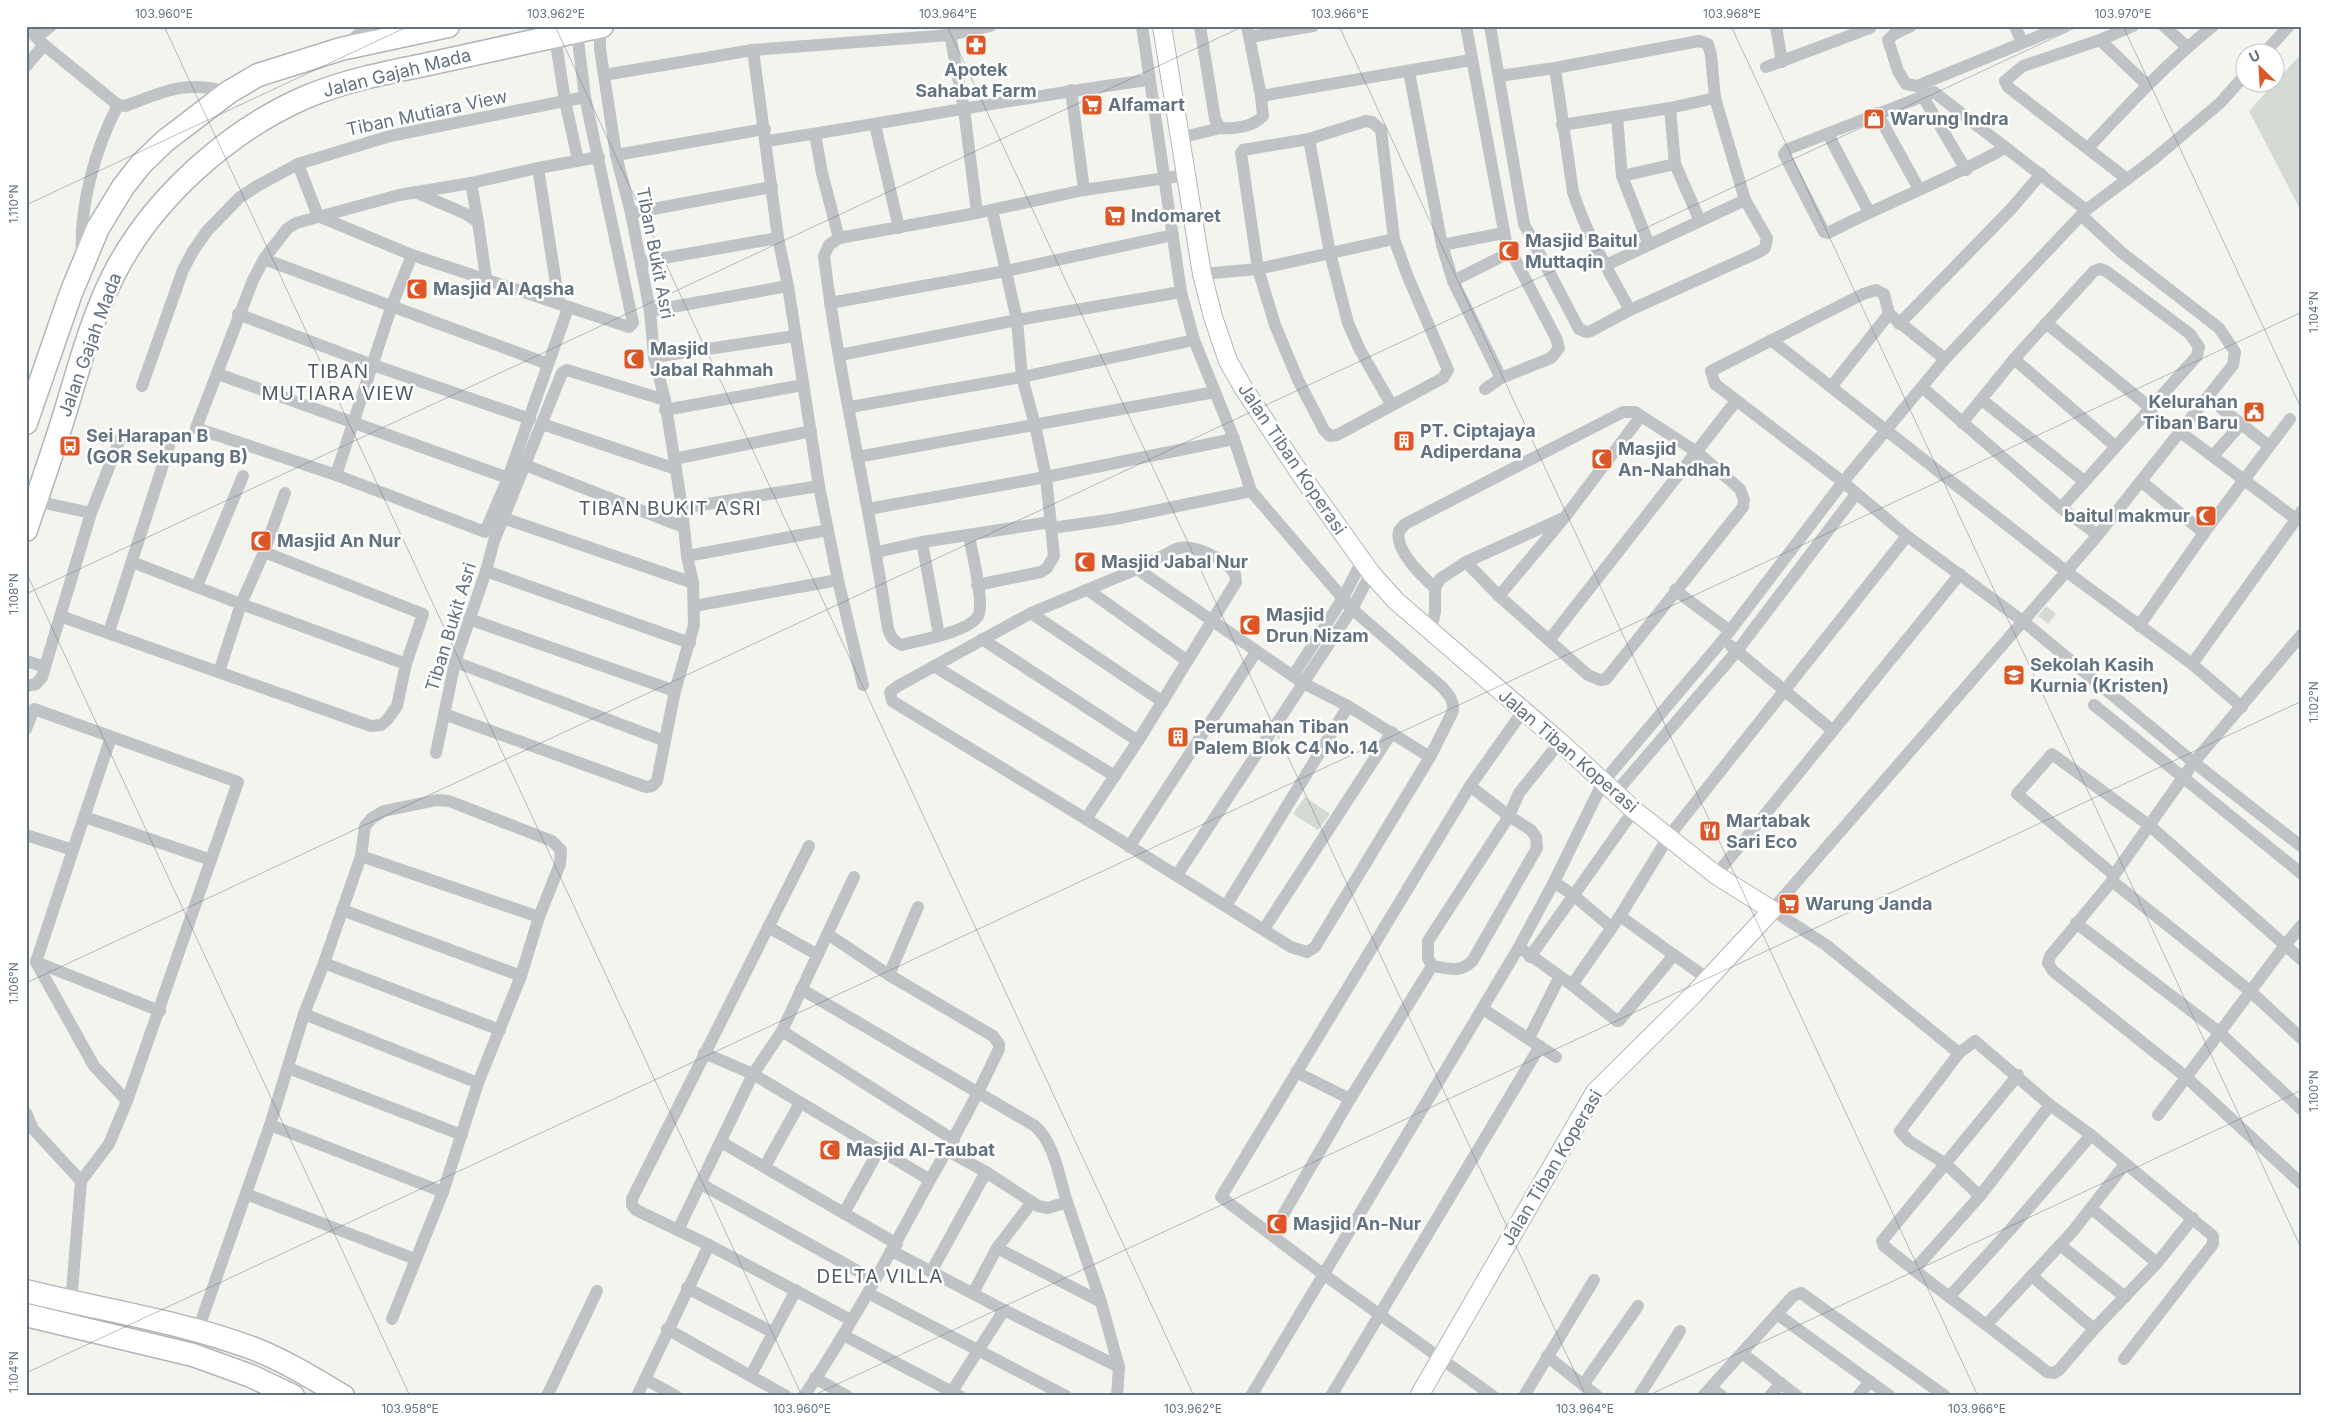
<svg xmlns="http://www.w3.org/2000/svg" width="2328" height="1422" viewBox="0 0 2328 1422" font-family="Inter,sans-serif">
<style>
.green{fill:#d4dad1}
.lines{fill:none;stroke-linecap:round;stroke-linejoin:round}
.secondary-casing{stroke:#b1b6ba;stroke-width:20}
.highway-casing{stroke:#b2b5b8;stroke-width:25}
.street{stroke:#bfc3c6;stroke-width:12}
.secondary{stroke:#fff;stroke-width:18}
.highway{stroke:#fff;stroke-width:22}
.ticks{fill:none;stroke:#637280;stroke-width:1;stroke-opacity:0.45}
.labels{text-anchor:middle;stroke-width:5;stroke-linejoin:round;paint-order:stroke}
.poi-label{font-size:18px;font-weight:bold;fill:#637280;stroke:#fff;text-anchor:start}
.street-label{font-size:18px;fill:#637280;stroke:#fff}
.neighbourhood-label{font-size:19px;letter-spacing:1px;fill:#515c65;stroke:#fff}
.neatline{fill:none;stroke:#637280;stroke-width:2}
.ticks-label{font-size:12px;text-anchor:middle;fill:#637280}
</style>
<rect width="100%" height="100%" fill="#f4f4ef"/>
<g class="green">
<path d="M2302,53V213L2249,111Z"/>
<path d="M2046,606L2056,614L2048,624L2038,616Z"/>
<path d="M1305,797L1330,814L1318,830L1293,814Z"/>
</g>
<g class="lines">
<g class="secondary-casing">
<path id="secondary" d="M1162,26L1202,274L1213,317L1228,361L1244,389L1301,475L1371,573L1396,601L1560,742L1634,810L1716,875L1772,910L1694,994L1595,1092L1419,1396"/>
</g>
<g class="highway-casing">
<g id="highway">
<path d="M26,423L71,293L98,228L123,187L141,164L165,141L229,92L258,75L341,49L448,26"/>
<path d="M26,530C39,491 53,452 65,413C79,367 92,317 114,274C153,198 228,131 306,97C344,81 384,73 424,65C483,52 543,39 602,26"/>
<path d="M26,1291C101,1310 179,1321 252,1348C284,1360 314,1379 343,1396"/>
<path d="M26,1315L193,1355L251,1376L293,1396"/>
</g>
</g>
<g class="street">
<path d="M1200,26L1215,119L1220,128C1234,129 1253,127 1263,116L1261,96L1247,26"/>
<path d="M1466,26L1506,242L1556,338L1559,348L1551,358L1501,378L1485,389"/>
<path d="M1490,26L1524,224L1579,329L1586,332L1591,331L1630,310L1759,252L1765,248L1767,238L1745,200L1715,98L1711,55L1708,44L1699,41L1555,68"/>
<path d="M1776,26L1782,62"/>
<path d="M1911,26L1894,34L1888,40L1898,71L1906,84L1917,86L2064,26"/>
<path d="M2015,26L2022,42"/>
<path d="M2164,26L2187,47"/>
<path d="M26,27L44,45L118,105L125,106C166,91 184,80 229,92"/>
<path d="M949,29L964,109L977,213"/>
<path d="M37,37L51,26"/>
<path d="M555,37L565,101L578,160"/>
<path d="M1250,37L1313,26"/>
<path d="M2100,40L2147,85"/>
<path d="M347,44L368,26"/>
<path d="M753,50L778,238L788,286L819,486L838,580L863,685"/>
<path d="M2265,52L2289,26"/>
<path d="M26,66L44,45"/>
<path d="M1766,67L1870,28"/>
<path d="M1409,72L1442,245L1453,281L1501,378"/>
<path d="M604,75L753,50L950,35L990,26"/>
<path d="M1499,76L1555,68L1573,192C1586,233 1609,272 1630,310"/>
<path d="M1071,90L1084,190"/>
<path d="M1922,95L1966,170"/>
<path d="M1261,96L1471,60"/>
<path d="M1670,108L1675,164L1700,221"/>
<path d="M1877,113L1919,189"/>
<path d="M1617,117L1622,176L1649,245"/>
<path d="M1366,121L1372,122L1381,130L1394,239L1408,277L1448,370L1443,378L1337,435L1330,436L1324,430L1298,380L1275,325L1258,269L1241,153L1243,150L1309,139Z"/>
<path d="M875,125L899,228"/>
<path d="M1562,125L1670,108L1715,98"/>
<path d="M815,134L822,173L839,238"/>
<path d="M1828,134L1869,212"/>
<path d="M1180,138L1220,128"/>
<path d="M1309,139L1330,253L1348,323L1360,350L1391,404"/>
<path d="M767,141C894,122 1021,97 1148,80"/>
<path d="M2005,148C1947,180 1886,203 1828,233L1824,232L1784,154L1788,149L1934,92L2086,210"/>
<path d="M2088,148C2128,105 2167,63 2213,26"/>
<path d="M616,155L765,129"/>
<path d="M298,164L318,216L412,255L629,327L633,323L585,97L577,32"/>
<path d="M538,168L559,303"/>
<path d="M1622,176L1675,164"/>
<path d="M2127,179L2008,87L2005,81L2023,66L2100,40L2133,26"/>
<path d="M471,183L478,222"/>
<path d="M415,192L466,214L478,222L486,278"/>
<path d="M631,213L772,187"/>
<path d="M1442,245L1504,233"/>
<path d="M82,257C79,206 95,149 118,105"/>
<path d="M264,259L548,364"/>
<path d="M641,262L778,238"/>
<path d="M1606,265L1745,200"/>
<path d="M1202,274L1258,269L1394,239"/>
<path d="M1453,281L1511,252"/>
<path d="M830,303L1006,271L1173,235"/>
<path d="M650,311L788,286"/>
<path d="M238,314L373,365L530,419"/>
<path d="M2046,323L2152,409"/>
<path d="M1899,324L2012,208L2041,174"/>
<path d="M1771,340L2067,572L2192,664L2242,707"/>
<path d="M840,355L1017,320L1181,292"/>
<path d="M654,357L795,336"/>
<path d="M1945,359L1889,314L1884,294L1876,290L1863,294L1711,371L1715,384L1843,482L1907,536L2024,622L2192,761L2302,847"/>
<path d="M2014,359L2115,446"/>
<path d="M218,374L508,478L568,308"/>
<path d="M142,386L183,270L193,251L207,231L239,198L257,186L298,164L390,136L585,97"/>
<path d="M1831,387L1889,314"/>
<path d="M1923,388L2061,508L2098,535"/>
<path d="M1982,400L2084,481"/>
<path d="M850,407L1022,377L1194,340"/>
<path d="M2221,408L2269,446"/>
<path d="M665,410L803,385"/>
<path d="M1962,423L2014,359L2094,271L2100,269L2106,271L2190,334L2199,347L2197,356L2061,508"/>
<path d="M542,424L676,469"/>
<path d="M2179,431L2296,519"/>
<path d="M2213,456L2241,424"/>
<path d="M857,457L1215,392"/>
<path d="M674,459L811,431"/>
<path d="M525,465L683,527"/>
<path d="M336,475L392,305L412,255"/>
<path d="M508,478L485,532L336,475L196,428L253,280L264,259L287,229L296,223L399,195L471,183L538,168L599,157"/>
<path d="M2142,482L2204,533"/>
<path d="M36,501L91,513"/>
<path d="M682,508L819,486"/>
<path d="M868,509L1046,477L1234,439"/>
<path d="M503,518L693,583"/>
<path d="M1052,528L1115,519L1251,491"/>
<path d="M969,536C972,553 985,603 978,616C969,632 920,640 902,645C893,641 891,637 888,629C870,504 839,381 824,256L829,245L839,238L977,213L1084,190L1186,175"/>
<path d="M922,542L939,635"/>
<path d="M877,552L922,542L1051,522"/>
<path d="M687,556L828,530"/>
<path d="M132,562L241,604L406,664"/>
<path d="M1137,569L1303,683L1348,706L1430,757"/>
<path d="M486,571L690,643"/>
<path d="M977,585L1041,572L1047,568L1054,556L1046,477L1035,425L1022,377L1017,320L992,210"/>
<path d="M197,586L243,476"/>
<path d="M1435,588C1423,577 1394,550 1399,531L1405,524L1623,412H1635L1697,452L1740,489L1744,500L1743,507L1606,679L1600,680L1588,675L1499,596L1466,562"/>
<path d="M1088,590L1186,660"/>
<path d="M1675,590L1730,631"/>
<path d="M1499,596L1565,517L1641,416"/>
<path d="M694,606L838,580"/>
<path d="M1031,613L1163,702"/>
<path d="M60,616L371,726L381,725L387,720L397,706L406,664L423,614L264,552"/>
<path d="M469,619L675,691"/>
<path d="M2139,626L2204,533L2290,419"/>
<path d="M1431,630L1435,612V588L1440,579L1466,562L1561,519"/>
<path d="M109,632L169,446"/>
<path d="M2302,634L2194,762L2114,875L2112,881L2250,991L2302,1039"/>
<path d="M982,639L1138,741"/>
<path d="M1550,639L1736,401"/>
<path d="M1731,646L1832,730"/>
<path d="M26,661L45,667"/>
<path d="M455,662L665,741"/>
<path d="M2192,664L2302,511"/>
<path d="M934,666L1115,776"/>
<path d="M219,672L241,604L264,552L285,493"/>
<path d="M1293,676L1343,598L1362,561"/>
<path d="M26,686L36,684L42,677L91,513L120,439"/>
<path d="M2094,705L2302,874"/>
<path d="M444,714L646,787L652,786L657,781L675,691L694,625L693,583L687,556L682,508L665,400L654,357L650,311L631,213L616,155L600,49V27"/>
<path d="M26,729L34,709L238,782L127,1101L109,1144L81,1181"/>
<path d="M436,753L455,662L486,571L494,541L562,373L567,370L665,400"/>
<path d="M1470,786L1509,816L1531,830L1536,837L1537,848L1473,960C1461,974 1448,968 1432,966L1428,958V941L1509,816L1519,793L1560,742"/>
<path d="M1616,792L1737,651L1856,494"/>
<path d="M85,817L211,860"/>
<path d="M1086,819L1138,741L1236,582L1235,574C1225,559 1194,543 1176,549L1137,569L1031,613L898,686L890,692L892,701L1086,819L1291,947L1307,952L1315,947L1430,757L1453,711C1454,700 1449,695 1442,687L1352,609L1251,491L1234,439L1194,340L1181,292L1142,26"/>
<path d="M26,835L73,850L111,737"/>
<path d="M809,846L632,1199V1205L636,1210L709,1245L851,1320"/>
<path d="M1129,847L1256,652"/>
<path d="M73,850L36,962L94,1066L127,1101"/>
<path d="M361,856L539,917"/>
<path d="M1177,875L1352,609L1371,573"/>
<path d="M1716,875L1960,574"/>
<path d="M2114,875L2017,794L2052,754L2150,826L2302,960"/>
<path d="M2112,881L2050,956L2048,963L2053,971L2186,1077L2302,1184"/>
<path d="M1554,882L1572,894L1611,927"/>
<path d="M1226,906L1348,706"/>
<path d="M342,910L521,976"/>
<path d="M1620,916L1674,955"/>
<path d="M2076,923L2219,1032L2302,1110"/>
<path d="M768,927L818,955"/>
<path d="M1264,929L1392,732"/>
<path d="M1519,947L1572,985L1617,1021H1619L1674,955L1708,979"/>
<path d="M1530,957L1634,810"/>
<path d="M36,962L160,1011"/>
<path d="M324,963L500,1030"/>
<path d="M889,975L918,907"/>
<path d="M1572,985L1620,916L1669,836L1907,536"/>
<path d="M801,989L1035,1126C1055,1144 1059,1177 1067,1202L1048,1208L1038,1206L986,1172L948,1151"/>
<path d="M1483,1009L1556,1057"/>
<path d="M304,1014L478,1083"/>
<path d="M782,1031L954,1140"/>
<path d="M1529,1038L1559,978"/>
<path d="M704,1053L753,1074L930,1180"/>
<path d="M1959,1053L1826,945L1772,910L2098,535L2233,365L2235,352L2219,328L2121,252L2081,215"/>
<path d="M288,1068L462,1135"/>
<path d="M1296,1072L1350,1099"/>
<path d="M2018,1075L1882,1241L1884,1246C1937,1289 1993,1329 2047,1372L2054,1373L2059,1370L2094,1329L2157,1263L2193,1218"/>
<path d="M26,1113L33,1129L81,1181L71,1303"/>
<path d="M2158,1115L2285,945L2302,925"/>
<path d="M270,1125L443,1192"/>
<path d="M721,1142L897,1244"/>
<path d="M765,1166L800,1103"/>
<path d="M701,1184L874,1280"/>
<path d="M246,1194L415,1259"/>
<path d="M1980,1196L1946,1164L1909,1141L1900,1131L1959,1053L1975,1041L2050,1105L2091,1135L2213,1236V1244L2124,1359"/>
<path d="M1067,1202L1101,1302L1119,1367L1117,1396"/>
<path d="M2092,1209L2157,1263"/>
<path d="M844,1213L879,1150"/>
<path d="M678,1230L753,1074L782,1031L854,877"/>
<path d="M1272,1234L1350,1099L1432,966"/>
<path d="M2060,1245L2125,1297"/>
<path d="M997,1248L1101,1302"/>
<path d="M892,1251L1004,1310L949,1396"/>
<path d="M1914,1270L1980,1196L2050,1105"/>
<path d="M931,1272L986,1172"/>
<path d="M2032,1276L2094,1329"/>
<path d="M687,1288L772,1332"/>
<path d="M868,1293L1066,1396"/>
<path d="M973,1293L997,1248L1032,1202"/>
<path d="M1950,1296L2010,1230L2091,1135"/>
<path d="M1004,1310L1119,1367"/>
<path d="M1777,1314L1890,1396"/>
<path d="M1987,1324L2073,1231L2125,1164"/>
<path d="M667,1329L786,1396"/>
<path d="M198,1330L270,1125L304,1014L324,963L361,856L365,826L372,818L384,811L437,800L449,801L552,841L561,850L560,864L539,917L521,976L478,1083L443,1192L392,1319"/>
<path d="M843,1335L960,1396"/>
<path d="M1742,1353L1797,1396"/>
<path d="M1547,1356L1597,1396"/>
<path d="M751,1375L796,1290"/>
<path d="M815,1378L847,1396"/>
<path d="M645,1379L676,1396"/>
<path d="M1583,1385L1638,1306"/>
<path d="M1711,1388L1722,1396"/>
<path d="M547,1396L597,1291"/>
<path d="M637,1396L709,1245"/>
<path d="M804,1396C851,1327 890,1253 930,1180C955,1137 978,1094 999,1049V1044L993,1036L889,975L829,935"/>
<path d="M1251,1396L1519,947L1554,882L1603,782L1723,640L1843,482L1945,359L2086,210L2154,159L2220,103L2246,74"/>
<path d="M1331,1396L1540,1046"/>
<path d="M1493,1396L1323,1274L1221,1197L1470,786L1523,711"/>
<path d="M1524,1396L1594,1280"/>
<path d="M1639,1396L1680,1331"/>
<path d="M1703,1396L1793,1296L1801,1293L1945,1396"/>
<path d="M1770,1396L1781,1383"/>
<path d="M1858,1396L1870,1381"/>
</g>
<use href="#secondary" class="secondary"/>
<use href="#highway" class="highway"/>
</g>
<path class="ticks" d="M164,26L802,1396M555,26L1194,1396M947,26L1586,1396M1339,26L1978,1396M1731,26L2302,1250M2123,26L2302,410M26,205L409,26M26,572L410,1396M26,594L1244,26M26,983L2079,26M26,1373L2302,312M812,1396L2302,701M1647,1396L2302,1090"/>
<defs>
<g id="pharmacy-square" transform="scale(1.125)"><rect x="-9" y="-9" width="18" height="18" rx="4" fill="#dd5626" stroke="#fff"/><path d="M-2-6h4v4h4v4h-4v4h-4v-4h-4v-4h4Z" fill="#fff"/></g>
<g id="supermarket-square" transform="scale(1.125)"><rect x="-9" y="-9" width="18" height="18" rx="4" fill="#dd5626" stroke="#fff"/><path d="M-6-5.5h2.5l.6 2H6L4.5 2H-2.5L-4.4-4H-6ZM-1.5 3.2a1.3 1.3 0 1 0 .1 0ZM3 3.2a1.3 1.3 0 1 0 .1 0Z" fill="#fff"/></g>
<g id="shop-square" transform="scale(1.125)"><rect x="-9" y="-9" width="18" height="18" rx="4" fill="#dd5626" stroke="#fff"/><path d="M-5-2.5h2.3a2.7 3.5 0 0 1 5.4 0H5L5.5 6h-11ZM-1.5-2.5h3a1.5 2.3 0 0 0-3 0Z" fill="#fff"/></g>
<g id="mosque-square" transform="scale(1.125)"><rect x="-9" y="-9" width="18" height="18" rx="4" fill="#dd5626" stroke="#fff"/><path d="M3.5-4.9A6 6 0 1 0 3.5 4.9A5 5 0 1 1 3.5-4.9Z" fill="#fff"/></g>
<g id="civic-square" transform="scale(1.125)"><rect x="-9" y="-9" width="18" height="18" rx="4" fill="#dd5626" stroke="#fff"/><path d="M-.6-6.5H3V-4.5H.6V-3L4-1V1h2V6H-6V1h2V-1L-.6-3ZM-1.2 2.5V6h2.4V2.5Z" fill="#fff"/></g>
<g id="building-square" transform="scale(1.125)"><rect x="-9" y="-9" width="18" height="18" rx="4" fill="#dd5626" stroke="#fff"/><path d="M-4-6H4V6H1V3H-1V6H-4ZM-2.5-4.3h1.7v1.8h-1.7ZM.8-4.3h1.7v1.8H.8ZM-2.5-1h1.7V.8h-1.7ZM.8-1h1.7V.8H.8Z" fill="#fff"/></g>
<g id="bus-square" transform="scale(1.125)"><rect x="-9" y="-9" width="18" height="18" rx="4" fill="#dd5626" stroke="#fff"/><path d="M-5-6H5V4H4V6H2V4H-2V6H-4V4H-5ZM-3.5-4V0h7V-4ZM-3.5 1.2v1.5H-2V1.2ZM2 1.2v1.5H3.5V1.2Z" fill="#fff"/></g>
<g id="school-square" transform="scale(1.125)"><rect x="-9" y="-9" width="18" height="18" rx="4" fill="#dd5626" stroke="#fff"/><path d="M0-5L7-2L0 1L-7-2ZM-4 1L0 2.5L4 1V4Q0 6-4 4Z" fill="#fff"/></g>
<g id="restaurant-square" transform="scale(1.125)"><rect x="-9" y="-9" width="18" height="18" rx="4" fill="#dd5626" stroke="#fff"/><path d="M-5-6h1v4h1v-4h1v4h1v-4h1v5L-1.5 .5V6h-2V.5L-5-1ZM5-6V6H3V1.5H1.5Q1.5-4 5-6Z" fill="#fff"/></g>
</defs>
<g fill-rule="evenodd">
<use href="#pharmacy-square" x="976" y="45"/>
<use href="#supermarket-square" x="1092" y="105"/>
<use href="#shop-square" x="1874" y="119"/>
<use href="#supermarket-square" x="1115" y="216"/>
<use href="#mosque-square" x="1509" y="251"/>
<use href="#mosque-square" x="417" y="289"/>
<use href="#mosque-square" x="634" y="359"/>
<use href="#civic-square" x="2254" y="412"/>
<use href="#building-square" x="1404" y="441"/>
<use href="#bus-square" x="70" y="446"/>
<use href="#mosque-square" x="1602" y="459"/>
<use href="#mosque-square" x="2206" y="516"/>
<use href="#mosque-square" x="261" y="541"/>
<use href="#mosque-square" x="1085" y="562"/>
<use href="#mosque-square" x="1250" y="625"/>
<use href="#school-square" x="2014" y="675"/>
<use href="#building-square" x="1178" y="737"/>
<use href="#restaurant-square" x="1710" y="831"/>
<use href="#supermarket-square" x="1789" y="904"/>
<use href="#mosque-square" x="830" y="1150"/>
<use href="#mosque-square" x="1277" y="1224"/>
</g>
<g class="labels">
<g class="poi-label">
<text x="976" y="76" text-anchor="middle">Apotek<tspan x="976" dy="21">Sahabat Farm</tspan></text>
<text x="1108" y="111">Alfamart</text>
<text x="1890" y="125">Warung Indra</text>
<text x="1131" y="222">Indomaret</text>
<text x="1525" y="247">Masjid Baitul<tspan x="1525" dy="21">Muttaqin</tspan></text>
<text x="433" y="295">Masjid Al Aqsha</text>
<text x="650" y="355">Masjid<tspan x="650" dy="21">Jabal Rahmah</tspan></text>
<text x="2238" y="408" text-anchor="end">Kelurahan<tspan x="2238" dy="21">Tiban Baru</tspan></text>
<text x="1420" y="437">PT. Ciptajaya<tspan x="1420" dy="21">Adiperdana</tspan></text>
<text x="86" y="442">Sei Harapan B<tspan x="86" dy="21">(GOR Sekupang B)</tspan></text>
<text x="1618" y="455">Masjid<tspan x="1618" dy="21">An-Nahdhah</tspan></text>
<text x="2190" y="522" text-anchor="end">baitul makmur</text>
<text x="277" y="547">Masjid An Nur</text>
<text x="1101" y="568">Masjid Jabal Nur</text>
<text x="1266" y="621">Masjid<tspan x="1266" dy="21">Drun Nizam</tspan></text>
<text x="2030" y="671">Sekolah Kasih<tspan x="2030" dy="21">Kurnia (Kristen)</tspan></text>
<text x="1194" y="733">Perumahan Tiban<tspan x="1194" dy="21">Palem Blok C4 No. 14</tspan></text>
<text x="1726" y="827">Martabak<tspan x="1726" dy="21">Sari Eco</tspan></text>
<text x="1805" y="910">Warung Janda</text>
<text x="846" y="1156">Masjid Al-Taubat</text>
<text x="1293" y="1230">Masjid An-Nur</text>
</g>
<g class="street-label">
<text transform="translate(397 73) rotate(-14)" y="6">Jalan Gajah Mada</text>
<text transform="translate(427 113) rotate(-12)" y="6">Tiban Mutiara View</text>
<text transform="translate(655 253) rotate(79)" y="6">Tiban Bukit Asri</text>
<text transform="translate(90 345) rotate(-70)" y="6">Jalan Gajah Mada</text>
<text transform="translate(1292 459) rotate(56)" y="6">Jalan Tiban Koperasi</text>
<text transform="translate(451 627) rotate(-73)" y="6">Tiban Bukit Asri</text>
<text transform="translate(1568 751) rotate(41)" y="6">Jalan Tiban Koperasi</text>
<text transform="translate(1552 1168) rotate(-59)" y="6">Jalan Tiban Koperasi</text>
</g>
<g class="neighbourhood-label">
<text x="338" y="378">TIBAN<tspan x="338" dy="22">MUTIARA VIEW</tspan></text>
<text x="670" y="515">TIBAN BUKIT ASRI</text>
<text x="880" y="1283">DELTA VILLA</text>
</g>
</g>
<rect width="2328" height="1422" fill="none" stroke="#ffffff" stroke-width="55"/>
<g transform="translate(2260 68) rotate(335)"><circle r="24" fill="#ffffff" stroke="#c1c7cc"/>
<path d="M0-4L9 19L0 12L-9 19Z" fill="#dd5626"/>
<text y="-8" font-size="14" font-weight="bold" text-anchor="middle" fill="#637280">U</text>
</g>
<rect x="28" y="28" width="2272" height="1366" class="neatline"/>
<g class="ticks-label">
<text x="164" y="18">103.960°E</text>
<text x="556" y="18">103.962°E</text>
<text x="948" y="18">103.964°E</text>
<text x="1340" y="18">103.966°E</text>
<text x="1732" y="18">103.968°E</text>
<text x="2123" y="18">103.970°E</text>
<text transform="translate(14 204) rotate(-90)" y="4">1.110°N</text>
<text transform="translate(2314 312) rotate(-90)" y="4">1.104°N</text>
<text transform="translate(14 594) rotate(-90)" y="4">1.108°N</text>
<text transform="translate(2314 702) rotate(-90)" y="4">1.102°N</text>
<text transform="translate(14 983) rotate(-90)" y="4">1.106°N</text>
<text transform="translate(2314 1091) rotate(-90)" y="4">1.100°N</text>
<text transform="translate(14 1372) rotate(-90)" y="4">1.104°N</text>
<text x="410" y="1413">103.958°E</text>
<text x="802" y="1413">103.960°E</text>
<text x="1193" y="1413">103.962°E</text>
<text x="1585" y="1413">103.964°E</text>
<text x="1977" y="1413">103.966°E</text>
</g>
</svg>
